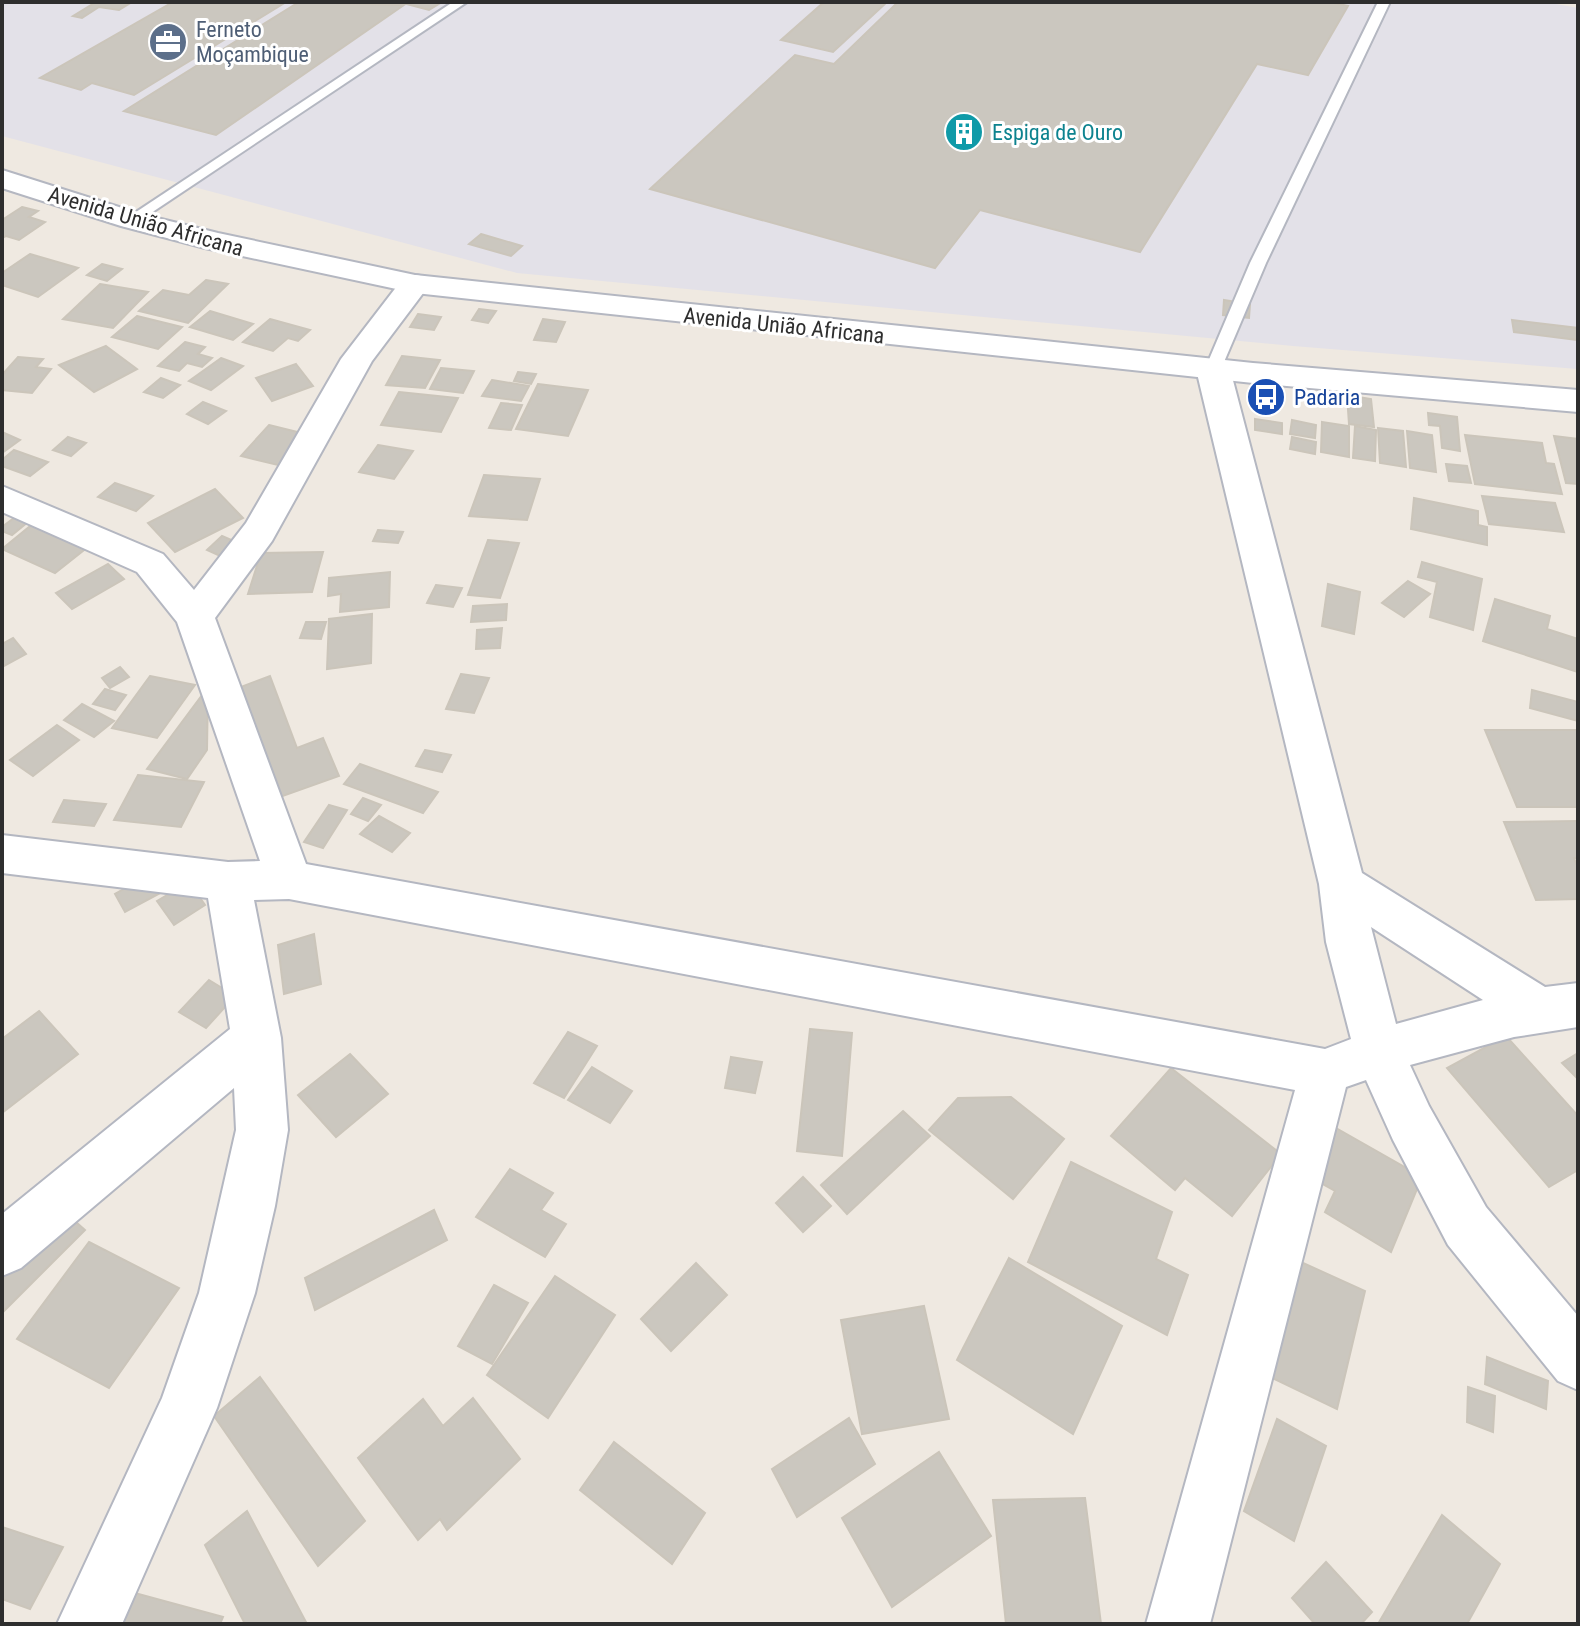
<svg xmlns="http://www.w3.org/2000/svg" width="1580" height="1626" viewBox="0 0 1580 1626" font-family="'Roboto Condensed',sans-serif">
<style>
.industrial{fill:#e3e1e8}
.building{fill:#cbc7bf;stroke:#cbc5ba;stroke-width:2}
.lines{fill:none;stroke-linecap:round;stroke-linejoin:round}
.lane-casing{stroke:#b4b7c1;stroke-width:4}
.street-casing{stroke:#b4b7c1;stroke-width:4}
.secondary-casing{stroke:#b4b7c1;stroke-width:4}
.lane{fill:#fff;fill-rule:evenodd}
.street{fill:#fff;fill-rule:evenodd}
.secondary{fill:#fff;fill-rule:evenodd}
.labels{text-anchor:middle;stroke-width:6;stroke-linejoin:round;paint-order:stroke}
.far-service-label{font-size:22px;fill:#4e5e75;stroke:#fff;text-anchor:start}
.far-culture-label{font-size:22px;fill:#0d838f;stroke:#fff;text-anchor:start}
.far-street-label{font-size:22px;fill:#2e2e2e;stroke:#fff}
.far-transit-label{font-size:22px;fill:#164399;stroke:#fff;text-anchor:start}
</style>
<rect width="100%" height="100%" fill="#efe9e1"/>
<path class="industrial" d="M2,2H1545L1578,8V369L1293,346L517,273L2,136Z"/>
<g class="building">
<path d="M96,2H132L119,10L99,7L82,18L73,16Z"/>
<path d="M173,2H286L134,95L92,83L81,90L40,78Z"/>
<path d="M299,2L404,5L216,135L124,111Z"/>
<path d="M399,2H442L429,10Z"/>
<path d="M824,2H887L833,52L781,40Z"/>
<path d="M898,2H1330L1348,6L1308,75L1257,64L1140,252L980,210L935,268L650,189L795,55L834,64Z"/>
<path d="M22,207L38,211L29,217L45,222L19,240L6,236L2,238V220Z"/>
<path d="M481,234L522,246L511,256L469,244Z"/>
<path d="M30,254L78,268L38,297L2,285V273Z"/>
<path d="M102,264L122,269L107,281L87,275Z"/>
<path d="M206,280L228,284L188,323L139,311L163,290L189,295Z"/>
<path d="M100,284L148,292L113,328L63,319Z"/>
<path d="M1224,300L1250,304L1249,318L1223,315Z"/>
<path d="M479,309L496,311L488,323L472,320Z"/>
<path d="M210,311L253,324L233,340L190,327Z"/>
<path d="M418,314L441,317L434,330L410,327Z"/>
<path d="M137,316L182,327L158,349L112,337Z"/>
<path d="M270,319L310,330L298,341L288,338L273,351L243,342Z"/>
<path d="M543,319L565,322L556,342L534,340Z"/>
<path d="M1512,320L1578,328V340L1514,332Z"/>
<path d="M185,342L205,347L198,354L212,358L202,367L187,363L179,371L158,366Z"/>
<path d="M106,346L137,369L94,392L59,365Z"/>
<path d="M402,356L440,360L425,388L386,385Z"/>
<path d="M18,357L43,359L36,367L51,369L32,393L2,390V375Z"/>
<path d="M221,358L243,366L211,390L189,381Z"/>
<path d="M296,364L313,386L272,401L256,378Z"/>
<path d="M441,368L474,371L463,393L430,389Z"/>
<path d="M518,372L536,374L531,384L514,381Z"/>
<path d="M161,378L180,385L163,398L144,392Z"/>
<path d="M492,380L529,386L521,401L482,396Z"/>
<path d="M538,384L588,390L568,436L516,429Z"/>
<path d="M399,392L458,398L441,432L381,425Z"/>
<path d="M1347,395L1371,399L1374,427L1349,424Z"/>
<path d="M203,402L226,411L208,424L187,414Z"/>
<path d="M501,403L522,405L511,430L489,428Z"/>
<path d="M1428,413L1457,417L1460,451L1442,448L1440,426L1429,425Z"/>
<path d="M1255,419L1282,423V434L1255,430Z"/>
<path d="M1292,420L1316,425L1315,438L1290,434Z"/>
<path d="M1322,422L1349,426V457L1321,452Z"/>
<path d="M269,425L310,435L282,466L241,456Z"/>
<path d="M1355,426L1376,430L1375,461L1353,458Z"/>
<path d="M1378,428L1403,431L1406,467L1380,463Z"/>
<path d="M1407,431L1432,435L1436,472L1410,468Z"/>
<path d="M2,432L20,440L2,453Z"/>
<path d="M1465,435L1542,443L1546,463L1554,464L1562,494L1475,484Z"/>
<path d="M1554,436L1578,439V484L1566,483Z"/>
<path d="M68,437L86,443L71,456L53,450Z"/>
<path d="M1292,437L1316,442L1315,454L1290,449Z"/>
<path d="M378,445L413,451L394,479L359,472Z"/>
<path d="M14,450L48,462L30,476L2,466V460Z"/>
<path d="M1446,464L1467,466L1471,483L1449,481Z"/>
<path d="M484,475L540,479L527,520L469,516Z"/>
<path d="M115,483L153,496L136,511L98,497Z"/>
<path d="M215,489L243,518L175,552L148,523Z"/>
<path d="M1482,496L1555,503L1564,532L1489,524Z"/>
<path d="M1414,498L1478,511V525L1487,527V545L1411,529Z"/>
<path d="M22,512L34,517L12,535L2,531V527Z"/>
<path d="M40,518L93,543L55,573L2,549Z"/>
<path d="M378,530L403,532L398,543L373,541Z"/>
<path d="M222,536L243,545L227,559L207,550Z"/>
<path d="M488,540L519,543L500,598L468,595Z"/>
<path d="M323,552L312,592L248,594L261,553Z"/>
<path d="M1422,562L1482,579L1473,630L1430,617L1437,582L1418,577Z"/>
<path d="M108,564L124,579L72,609L56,593Z"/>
<path d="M390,572L389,607L340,612L341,594L328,596L329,578Z"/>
<path d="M1408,581L1430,594L1404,617L1382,603Z"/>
<path d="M1328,584L1360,592L1354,634L1322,626Z"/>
<path d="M436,585L462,588L453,607L427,603Z"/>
<path d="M1495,599L1550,616L1547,629L1578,639V672L1483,641Z"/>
<path d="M507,604L506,620L471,622L473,606Z"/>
<path d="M372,614L371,663L327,669L329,619Z"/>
<path d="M306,622H326L321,639L300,638Z"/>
<path d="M502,628L500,648L476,649L477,630Z"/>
<path d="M13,638L26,654L2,667V644Z"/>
<path d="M120,667L129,677L110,688L102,678Z"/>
<path d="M461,674L489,678L474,713L446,709Z"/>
<path d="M150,676L195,685L157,738L112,728Z"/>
<path d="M270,676L297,748L323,738L339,776L277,798L238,688Z"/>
<path d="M208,687L207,750L187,779L147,769Z"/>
<path d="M105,689L126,695L115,710L93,704Z"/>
<path d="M1532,690L1578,702V721L1530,708Z"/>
<path d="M82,704L114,721L94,737L64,720Z"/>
<path d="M57,725L79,740L33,776L10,760Z"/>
<path d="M1485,730H1578V807H1517Z"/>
<path d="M425,750L451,755L442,772L416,766Z"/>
<path d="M360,764L438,792L423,813L344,784Z"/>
<path d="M138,775L204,782L181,827L114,820Z"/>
<path d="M363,798L381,805L368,821L351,814Z"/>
<path d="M64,800L106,804L94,826L53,822Z"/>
<path d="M329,805L347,810L323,848L304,842Z"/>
<path d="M379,816L410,833L392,852L360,834Z"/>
<path d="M1578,821V858H1574L1578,868V899L1536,900L1504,822Z"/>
<path d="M151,874L162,892L125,912L115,894Z"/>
<path d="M189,882L205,905L174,925L157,901Z"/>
<path d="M314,934L321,984L284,994L278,945Z"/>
<path d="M209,980L235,996L206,1028L179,1012Z"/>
<path d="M39,1011L78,1054L2,1113V1039Z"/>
<path d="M810,1029L852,1033L842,1156L797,1151Z"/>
<path d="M568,1032L597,1046L564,1098L534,1083Z"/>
<path d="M1506,1036L1578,1116V1170L1549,1187L1447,1068Z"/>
<path d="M1578,1053V1079L1562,1063Z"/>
<path d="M350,1054L388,1094L336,1137L298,1095Z"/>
<path d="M731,1057L762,1062L755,1093L725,1088Z"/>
<path d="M592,1067L632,1091L610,1123L568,1100Z"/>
<path d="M1171,1068L1281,1154L1232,1216L1185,1178L1175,1190L1111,1136Z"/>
<path d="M1011,1097L1064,1139L1013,1199L929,1130L958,1098Z"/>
<path d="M903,1111L930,1136L847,1214L821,1185Z"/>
<path d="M1336,1128L1422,1177L1391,1252L1325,1212L1335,1191L1312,1178Z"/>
<path d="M1071,1162L1172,1212L1156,1259L1188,1275L1167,1335L1028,1262Z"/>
<path d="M510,1169L553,1193L541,1210L566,1224L545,1257L476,1217Z"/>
<path d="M803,1177L831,1206L803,1232L776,1203Z"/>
<path d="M59,1207L85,1230L2,1313V1263Z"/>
<path d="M434,1210L447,1240L315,1310L305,1278Z"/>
<path d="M89,1242L179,1288L109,1388L17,1339Z"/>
<path d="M1009,1258L1122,1326L1073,1434L957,1360Z"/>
<path d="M1292,1258L1365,1291L1337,1409L1262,1373Z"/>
<path d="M696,1263L727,1295L671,1351L641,1319Z"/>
<path d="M555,1276L615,1315L548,1418L487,1375Z"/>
<path d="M494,1285L528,1303L492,1364L458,1346Z"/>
<path d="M924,1306L949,1419L862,1434L841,1320Z"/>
<path d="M1487,1357L1548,1381L1546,1409L1485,1384Z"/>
<path d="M260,1377L365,1521L318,1566L214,1416Z"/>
<path d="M1468,1387L1495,1396L1493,1432L1467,1422Z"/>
<path d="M473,1398L520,1459L447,1530L440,1519L418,1540L358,1458L423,1399L443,1426Z"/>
<path d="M849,1418L875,1464L797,1517L772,1469Z"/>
<path d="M1277,1419L1326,1446L1294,1541L1244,1511Z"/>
<path d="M614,1442L705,1513L672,1564L580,1490Z"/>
<path d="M939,1452L991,1536L892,1607L842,1518Z"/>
<path d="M1085,1498L1101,1624H1006L993,1500Z"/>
<path d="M247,1511L307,1624H245L205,1545Z"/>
<path d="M1442,1515L1500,1564L1467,1624H1378Z"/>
<path d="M2,1527L63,1547L30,1609L2,1599Z"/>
<path d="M1326,1562L1372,1612L1361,1624H1315L1292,1598Z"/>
<path d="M120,1589L223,1617L220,1624H105Z"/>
</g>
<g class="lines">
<g class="lane-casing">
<g id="lane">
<path d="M453,2H467L136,223L131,224L124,220Z"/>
<path d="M1378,2H1390L1266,263L1221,369L1219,373H1207L1205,369L1250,263Z"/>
</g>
</g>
<g class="street-casing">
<path id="street" d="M415,275L426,277L430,284L372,361L272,541L215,618L306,864L1325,1049L1351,1039L1326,942L1319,884L1196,369L1201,362L1213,359L1225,362L1230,369L1362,873L1545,987L1578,983V1027L1514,1037L1410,1065L1429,1106L1486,1207L1578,1316V1390L1558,1381L1448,1245L1393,1140L1366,1080L1346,1087L1210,1624H1146L1295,1090L289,899L254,900L281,1038L288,1130L275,1206L255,1293L217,1408L122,1624H57L162,1398L199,1293L236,1130L234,1088L21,1268L2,1276V1214L230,1029L208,898L2,873V835L228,862L260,861L177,622L137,572L2,512V486L163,554L194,590L246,523L341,359L404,277ZM1371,927L1483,1000L1396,1024Z"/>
</g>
<g class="secondary-casing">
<path id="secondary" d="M2,170L141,214L218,233L415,275L1253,363L1578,390V412L1253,383L415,293L205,248L121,226L2,188Z"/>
</g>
<use href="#lane" class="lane"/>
<use href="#street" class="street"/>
<use href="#secondary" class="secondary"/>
</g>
<defs>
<g id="office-disc" transform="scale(2)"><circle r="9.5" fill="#5c6f8a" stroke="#fff"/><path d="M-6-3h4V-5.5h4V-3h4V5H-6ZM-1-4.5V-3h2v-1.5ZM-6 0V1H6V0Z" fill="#fff"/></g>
<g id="building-disc" transform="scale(2)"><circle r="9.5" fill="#0f9aa8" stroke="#fff"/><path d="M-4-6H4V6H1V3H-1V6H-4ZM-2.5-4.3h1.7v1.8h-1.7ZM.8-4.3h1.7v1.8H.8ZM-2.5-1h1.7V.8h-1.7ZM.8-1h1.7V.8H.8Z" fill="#fff"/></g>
<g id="bus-disc" transform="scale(2)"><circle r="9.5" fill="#1a4fb4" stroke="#fff"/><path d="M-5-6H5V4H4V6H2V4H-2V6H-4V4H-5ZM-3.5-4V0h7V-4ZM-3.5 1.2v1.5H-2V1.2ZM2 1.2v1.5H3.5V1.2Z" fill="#fff"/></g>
</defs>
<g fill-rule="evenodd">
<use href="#office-disc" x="168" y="42"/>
<use href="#building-disc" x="964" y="132"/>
<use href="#bus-disc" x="1266" y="397"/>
</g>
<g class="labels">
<g class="far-service-label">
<text x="196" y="37">Ferneto<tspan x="196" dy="25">Moçambique</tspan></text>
</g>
<g class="far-culture-label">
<text x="992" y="140">Espiga de Ouro</text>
</g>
<g class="far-street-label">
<text transform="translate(146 221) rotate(16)" y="8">Avenida União Africana</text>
<text transform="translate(784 325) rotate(6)" y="8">Avenida União Africana</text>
</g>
<g class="far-transit-label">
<text x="1294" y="405">Padaria</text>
</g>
</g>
<rect width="1580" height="1626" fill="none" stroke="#2e2e2e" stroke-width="8"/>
</svg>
